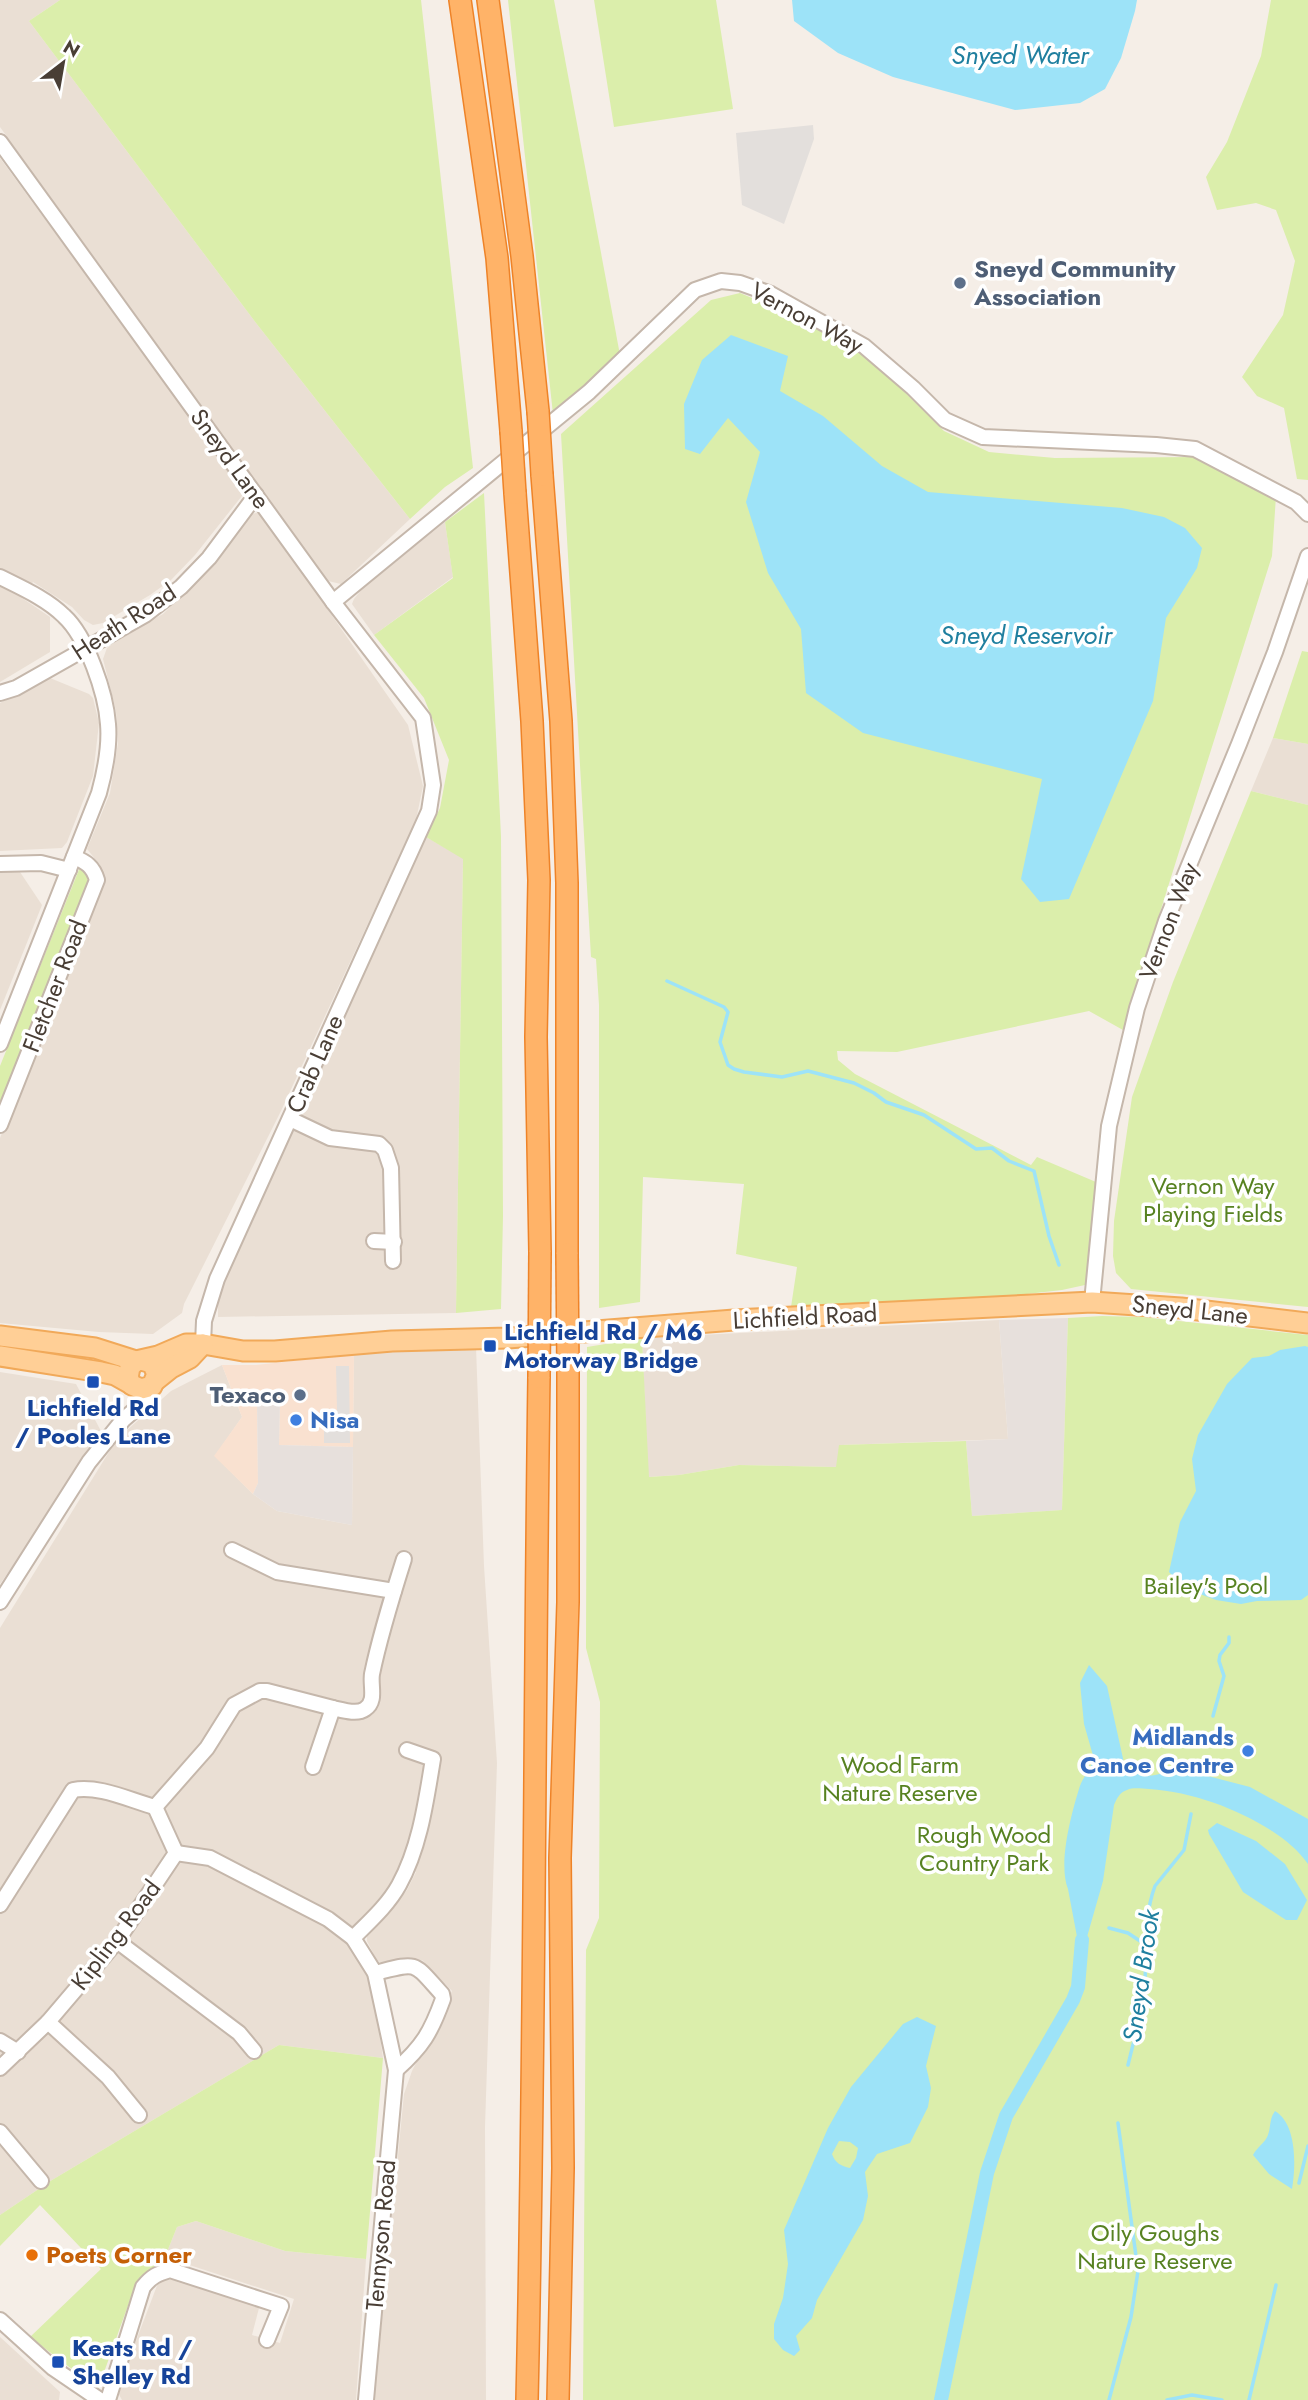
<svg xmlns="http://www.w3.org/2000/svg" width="1308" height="2400" viewBox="0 0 1308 2400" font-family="Jost,sans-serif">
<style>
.residential{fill:#eadfd4}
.commercial{fill:#f9e1d0}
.industrial{fill:#e7e0dc}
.green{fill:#dbeeab}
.parking{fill:#e3dfdc}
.water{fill:#9de3f8;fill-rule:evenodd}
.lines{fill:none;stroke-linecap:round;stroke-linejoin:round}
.stream{stroke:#9de3f8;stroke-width:3.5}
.canal{stroke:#9de3f8;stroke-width:14}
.minor-casing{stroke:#c5b7ab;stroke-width:18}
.major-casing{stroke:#f1a959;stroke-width:23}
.highway-casing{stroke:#ee8328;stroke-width:24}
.minor{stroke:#fff;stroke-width:14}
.major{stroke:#ffcf96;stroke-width:19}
.highway{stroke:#ffb368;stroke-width:21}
.highway-bridge-casing{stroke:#ee8328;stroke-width:24;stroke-linecap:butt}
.highway-bridge{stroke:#ffb368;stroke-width:21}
.service-dot{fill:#5c6f8a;stroke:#fff;stroke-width:2.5}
.transit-dot{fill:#1a4fb4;stroke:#fff;stroke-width:2.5}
.shop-dot{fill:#3f7fe0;stroke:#fff;stroke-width:2.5}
.food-dot{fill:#e8710a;stroke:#fff;stroke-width:2.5}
.labels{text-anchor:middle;stroke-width:7;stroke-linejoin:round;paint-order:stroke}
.service-label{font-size:24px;font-weight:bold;fill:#4e5e75;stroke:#fff;text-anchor:start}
.street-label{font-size:24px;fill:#493e35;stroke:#fff}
.park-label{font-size:24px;fill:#578221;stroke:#fff}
.transit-label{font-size:24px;font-weight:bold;fill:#164399;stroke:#fff;text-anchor:start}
.shop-label{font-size:24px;font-weight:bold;fill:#366cbe;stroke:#fff;text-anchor:start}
.food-label{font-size:24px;font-weight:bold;fill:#c56008;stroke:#fff;text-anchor:start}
.water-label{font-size:26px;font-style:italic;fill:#1f7f9f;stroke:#fff}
</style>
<rect width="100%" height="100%" fill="#f5eee7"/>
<g class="residential">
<path d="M0,0H60L29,21L256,323L410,519L341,584L328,581L0,127Z"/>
<path d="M0,158L245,492L195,555L171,580L150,595L103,623L93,625L84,620L72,607L33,582L22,598L50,617V652L0,682Z"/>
<path d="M260,512L408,725L423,786L416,820L280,1113L184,1304L182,1313L153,1334L99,1332L0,1323V1138L102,880L100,865L87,849L110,793L118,743L116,711L103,659L107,648L123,636L163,614L211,566L252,514Z"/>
<path d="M445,522L453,577L374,635L352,604L354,599L363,588Z"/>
<path d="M50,678L89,694L93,698L99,723L93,776L67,842L62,848L0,851V703Z"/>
<path d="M1273,738L1308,744V805L1251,791Z"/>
<path d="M426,837L463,858L456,1313L218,1317V1283Z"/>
<path d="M18,869L42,905L0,1010V871Z"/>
<path d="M999,1320L1008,1439L840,1445L837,1467L739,1465L679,1475L648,1477L642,1338Z"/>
<path d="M476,1347L484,1566L497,1763L485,2127L486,2400H374L404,2094L412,2071L452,1991L422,1960L387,1964L377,1961L367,1941V1932L385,1918L407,1890L416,1872L400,1865L385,1893L356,1928L228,1859L221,1872L326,1926L356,1952L374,1991L383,2058L279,2045L52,2180L0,2215V1628L117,1439L171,1391L222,1365L242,1417L215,1456L253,1494L277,1511L352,1525L354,1354Z"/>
<path d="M0,1372L76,1384L102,1433L34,1536L0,1584Z"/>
<path d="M196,2221L285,2251L366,2259L356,2400H122L117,2391L158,2283L161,2282L171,2279L252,2302L259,2308L252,2335L280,2343L294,2299L165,2257L177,2227Z"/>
<path d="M0,2337L60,2392L59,2400H0Z"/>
</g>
<path class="commercial" d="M354,1354L353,1447L279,1445L280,1402L257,1403L258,1483L253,1494L214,1456L242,1417L222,1365H256Z"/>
<g class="industrial">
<path d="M1068,1318L1062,1510L972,1516L966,1441L1008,1439L999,1320Z"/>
<path d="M257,1402H280L279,1445L353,1447L352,1525L277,1511L253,1494L258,1483Z"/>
</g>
<g class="green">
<path d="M60,0H421L473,468L445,487L410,519L256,323L29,21Z"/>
<path d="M508,0H554L620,355L553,414Z"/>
<path d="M594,0H716L733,109L614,127Z"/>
<path d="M1271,0H1308V480L1297,479L1284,408L1257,396L1242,377L1283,315L1295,261L1276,210L1256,203L1217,210L1206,177L1227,142L1261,56Z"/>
<path d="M740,293L814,324L868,356L944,431L989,452L1055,458L1198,457L1276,496L1272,556L1123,1030L1089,1011L897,1052L837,1051L838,1060L855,1074L1031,1165L1037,1157L1096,1182L1090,1271L1085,1285L1062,1290L921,1306L791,1307L797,1267L736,1254L744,1184L643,1177L640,1302L599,1308V1005L596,959L591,957L561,434L711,300Z"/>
<path d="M484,493L501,836L503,1216L501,1309L456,1313L463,859L426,837L440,808L449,760L424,698L374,635L453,578L445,522Z"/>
<path d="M1302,651L1308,652V744L1273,738Z"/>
<path d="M1251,791L1308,805V1307L1131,1289L1116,1273L1113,1256L1114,1221L1132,1097L1173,982Z"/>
<path d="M80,867L88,875L87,890L0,1106V1066Z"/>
<path d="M1102,1316L1142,1317L1308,1335V2400H583L586,1950L599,1918L600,1702L586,1648L587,1347L642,1338L649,1477L679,1475L739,1465L836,1467L839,1445L966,1441L972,1516L1062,1510L1068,1318Z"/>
<path d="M279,2045L383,2058L366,2259L285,2251L196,2221L177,2227L165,2257L135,2286L98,2389L30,2337L101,2269L40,2205L0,2246V2215L52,2180Z"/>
</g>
<g class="parking">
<path d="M813,125L814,139L784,224L742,205L736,133Z"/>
<path d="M336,1366H349L350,1443H324V1410H337Z"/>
</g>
<g class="water">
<path d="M792,0H1137L1135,11L1121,58L1105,89L1080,103L1015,110L893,77L838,53L794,21Z"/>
<path d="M731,335L788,356L780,391L823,416L882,466L928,492L1122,508L1164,517L1185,528L1202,548L1197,568L1166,618L1153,701L1069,899L1040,902L1021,879L1042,779L863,733L806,693L801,629L768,573L746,502L760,452L728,418L700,454L685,449L684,404L702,360Z"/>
<path d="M1305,1346L1308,1347V1595L1301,1600L1257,1601L1241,1604L1216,1600L1184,1588L1169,1572L1180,1522L1196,1491L1192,1459L1198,1435L1227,1384L1252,1358L1269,1356L1280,1350Z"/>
<path d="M1089,1665L1107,1686L1124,1763C1133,1779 1159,1779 1173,1767L1250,1787L1308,1819V1864C1298,1850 1286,1840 1272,1831C1236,1808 1192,1792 1149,1789C1142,1789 1134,1787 1127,1790C1120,1792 1117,1798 1114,1805L1103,1881L1081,1958L1068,1889C1058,1864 1071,1815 1079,1789C1082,1778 1090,1770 1094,1759L1084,1724L1080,1683Z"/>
<path d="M1217,1823L1256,1841L1285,1864L1307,1900L1297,1920H1286L1243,1892L1209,1834L1208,1830Z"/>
<path d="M917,2017L936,2026L926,2066L931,2088L928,2107L910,2143L877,2154L865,2172L868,2196L863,2220L817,2300L812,2318L796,2336L800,2350L794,2356L783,2350L774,2339V2324L783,2298L788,2264L784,2230L828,2128L851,2087L903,2024ZM839,2141L850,2142L858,2148L856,2158L850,2168C841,2166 835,2163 832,2154Z"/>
<path d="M1275,2111C1297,2124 1296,2166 1292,2189L1269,2174L1253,2155C1257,2147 1265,2143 1268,2135C1271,2127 1269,2119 1275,2111Z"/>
</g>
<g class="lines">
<g class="stream">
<path d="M667,981L724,1007L728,1012L720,1042L728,1065L734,1069L744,1072L782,1077L808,1071L854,1083L874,1093L886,1102L924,1115L976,1149L992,1148L1009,1161L1034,1171L1049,1236L1059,1265"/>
<path d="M1213,1716L1224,1676L1219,1661L1220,1655L1229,1643V1637"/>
<path d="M1109,1928L1128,1933L1146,1945"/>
<path d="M1128,2065C1133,2044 1139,2022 1143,2001C1149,1963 1141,1923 1155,1886L1184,1850L1191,1814"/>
<path d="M1299,2183L1308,2146"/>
<path d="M1109,2400L1131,2317L1138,2271L1118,2123"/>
<path d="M1167,2400L1192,2395L1222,2400"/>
<path d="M1249,2400L1276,2285"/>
</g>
<path class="canal" d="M941,2400L987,2173L1006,2116L1073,2000L1078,1987L1082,1940"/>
<g class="minor-casing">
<g id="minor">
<path d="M0,142L333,602L423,718L433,785L429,811L217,1279L204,1321L203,1344"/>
<path d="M0,577C22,588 47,599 64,616C87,637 106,694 108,724C110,747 105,771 99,793L0,1044"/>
<path d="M333,602L589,392L695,290L721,281L740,283L771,294L864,346L913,388L945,420L983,437L1156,445L1195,449L1296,502L1308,514"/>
<path d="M0,693L16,688L145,615L181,587L209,558L256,495"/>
<path d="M0,864L41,863L69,870"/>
<path d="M290,1119L330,1138L379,1144L385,1150L391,1168L393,1261"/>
<path d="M0,1125L97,880C93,866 86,862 74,857"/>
<path d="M374,1241L394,1242"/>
<path d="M1092,1302L1109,1126L1137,1008L1166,921L1239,744L1275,652L1308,556"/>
<path d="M232,1550L277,1572L394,1591"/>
<path d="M0,1602L89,1462L123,1420L146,1400L154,1383"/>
<path d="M313,1767L333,1708C342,1710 357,1715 365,1709C377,1701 370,1686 372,1674C380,1635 392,1597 404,1559"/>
<path d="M176,1853L210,1858L328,1919L353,1938L375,1973L396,2070L366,2400"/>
<path d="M0,1905L73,1790C99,1785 129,1800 155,1807L207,1748L234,1705L260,1691H267L333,1708"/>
<path d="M353,1938C370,1921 388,1905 399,1885C420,1847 426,1801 433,1759L407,1750"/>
<path d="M117,1941L239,2033L254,2051"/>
<path d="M375,1973C419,1962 412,1961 442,1994L443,1999C431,2032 423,2046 396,2070"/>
<path d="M48,2022L108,2077L139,2115"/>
<path d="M0,2041L18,2052"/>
<path d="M0,2068L48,2022L117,1941L176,1853L155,1807"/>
<path d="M0,2132L41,2181"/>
<path d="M0,2320L53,2368L100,2400"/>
<path d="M108,2400L143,2287C152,2276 157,2274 170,2270L281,2306L267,2340"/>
</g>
</g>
<g class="major-casing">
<g id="major">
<path d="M0,1336L95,1348L136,1361"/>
<path d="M0,1356L101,1372L115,1375L131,1384"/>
<path d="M141,1360L152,1363L157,1374L152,1386L141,1389L132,1385L128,1378L130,1367L136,1361L158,1356L186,1344H203L243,1351H275L392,1341L508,1338L734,1320L1092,1302L1181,1308L1308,1323"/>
<path d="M156,1380L171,1368L190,1358L203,1344"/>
</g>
</g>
<g class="highway-casing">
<g id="highway">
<path d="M460,0L497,258L511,431"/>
<path d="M488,0L522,256L538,411"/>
<path d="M542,475L561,721L567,883V1254"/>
<path d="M515,493L532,721L539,880L536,1037L540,1252"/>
<path d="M527,2400C535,2059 534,1718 539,1377"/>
<path d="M558,2400L563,2168L560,1858L568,1602V1370"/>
</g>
</g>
<use href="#minor" class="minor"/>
<use href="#major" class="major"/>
<use href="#highway" class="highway"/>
<g class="highway-bridge-casing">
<g id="highway-bridge">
<path d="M538,411L542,475"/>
<path d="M511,431L515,493"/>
<path d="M567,1254L568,1370"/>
<path d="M539,1377L540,1252"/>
</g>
</g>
<use href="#highway-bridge" class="highway-bridge"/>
</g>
<g class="service-dot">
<circle cx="960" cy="283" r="7"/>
<circle cx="300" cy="1395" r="7"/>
</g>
<g class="transit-dot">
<rect x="483" y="1339" width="14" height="14" rx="3.5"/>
<rect x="86" y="1375" width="14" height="14" rx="3.5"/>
<rect x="51" y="2355" width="14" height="14" rx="3.5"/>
</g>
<g class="shop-dot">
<circle cx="296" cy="1420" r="7"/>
<circle cx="1248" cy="1751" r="7"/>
</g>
<circle class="food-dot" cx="32" cy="2255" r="7"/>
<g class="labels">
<g class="service-label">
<text x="974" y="277">Sneyd Community<tspan x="974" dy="28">Association</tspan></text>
<text x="286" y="1403" text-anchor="end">Texaco</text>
</g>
<g class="street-label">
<text transform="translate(807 318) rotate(28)" y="8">Vernon Way</text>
<text transform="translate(230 459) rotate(54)" y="8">Sneyd Lane</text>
<text transform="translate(124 622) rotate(-33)" y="8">Heath Road</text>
<text transform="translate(1169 921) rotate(-69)" y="8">Vernon Way</text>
<text transform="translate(55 986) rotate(-69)" y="8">Fletcher Road</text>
<text transform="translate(315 1064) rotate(-66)" y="8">Crab Lane</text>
<text transform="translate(1190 1310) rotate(6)" y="8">Sneyd Lane</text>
<text transform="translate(805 1317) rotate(-3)" y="8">Lichfield Road</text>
<text transform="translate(116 1935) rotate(-53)" y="8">Kipling Road</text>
<text transform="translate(381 2235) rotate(-85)" y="8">Tennyson Road</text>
</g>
<g class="park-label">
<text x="1213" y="1194">Vernon Way<tspan x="1213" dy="28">Playing Fields</tspan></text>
<text x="1206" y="1594">Bailey's Pool</text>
<text x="900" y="1773">Wood Farm<tspan x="900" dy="28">Nature Reserve</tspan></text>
<text x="984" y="1843">Rough Wood<tspan x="984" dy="28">Country Park</tspan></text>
<text x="1155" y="2241">Oily Goughs<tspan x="1155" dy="28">Nature Reserve</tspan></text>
</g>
<g class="transit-label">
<text x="504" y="1340">Lichfield Rd / M6<tspan x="504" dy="28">Motorway Bridge</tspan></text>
<text x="93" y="1416" text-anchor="middle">Lichfield Rd<tspan x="93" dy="28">/ Pooles Lane</tspan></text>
<text x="72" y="2356">Keats Rd /<tspan x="72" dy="28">Shelley Rd</tspan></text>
</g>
<g class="shop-label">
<text x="310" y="1428">Nisa</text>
<text x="1234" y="1745" text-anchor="end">Midlands<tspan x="1234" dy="28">Canoe Centre</tspan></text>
</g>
<g class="food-label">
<text x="46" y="2263">Poets Corner</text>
</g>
<g class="water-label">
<text x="1020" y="64">Snyed Water</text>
<text x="1026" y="644">Sneyd Reservoir</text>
<text transform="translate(1141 1976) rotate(-82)" y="9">Sneyd Brook</text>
</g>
</g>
<g transform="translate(63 63) rotate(31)" stroke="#ffffff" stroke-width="5" paint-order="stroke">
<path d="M0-5L12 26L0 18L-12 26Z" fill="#493e35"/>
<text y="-10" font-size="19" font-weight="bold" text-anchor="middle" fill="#493e35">N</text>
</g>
</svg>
